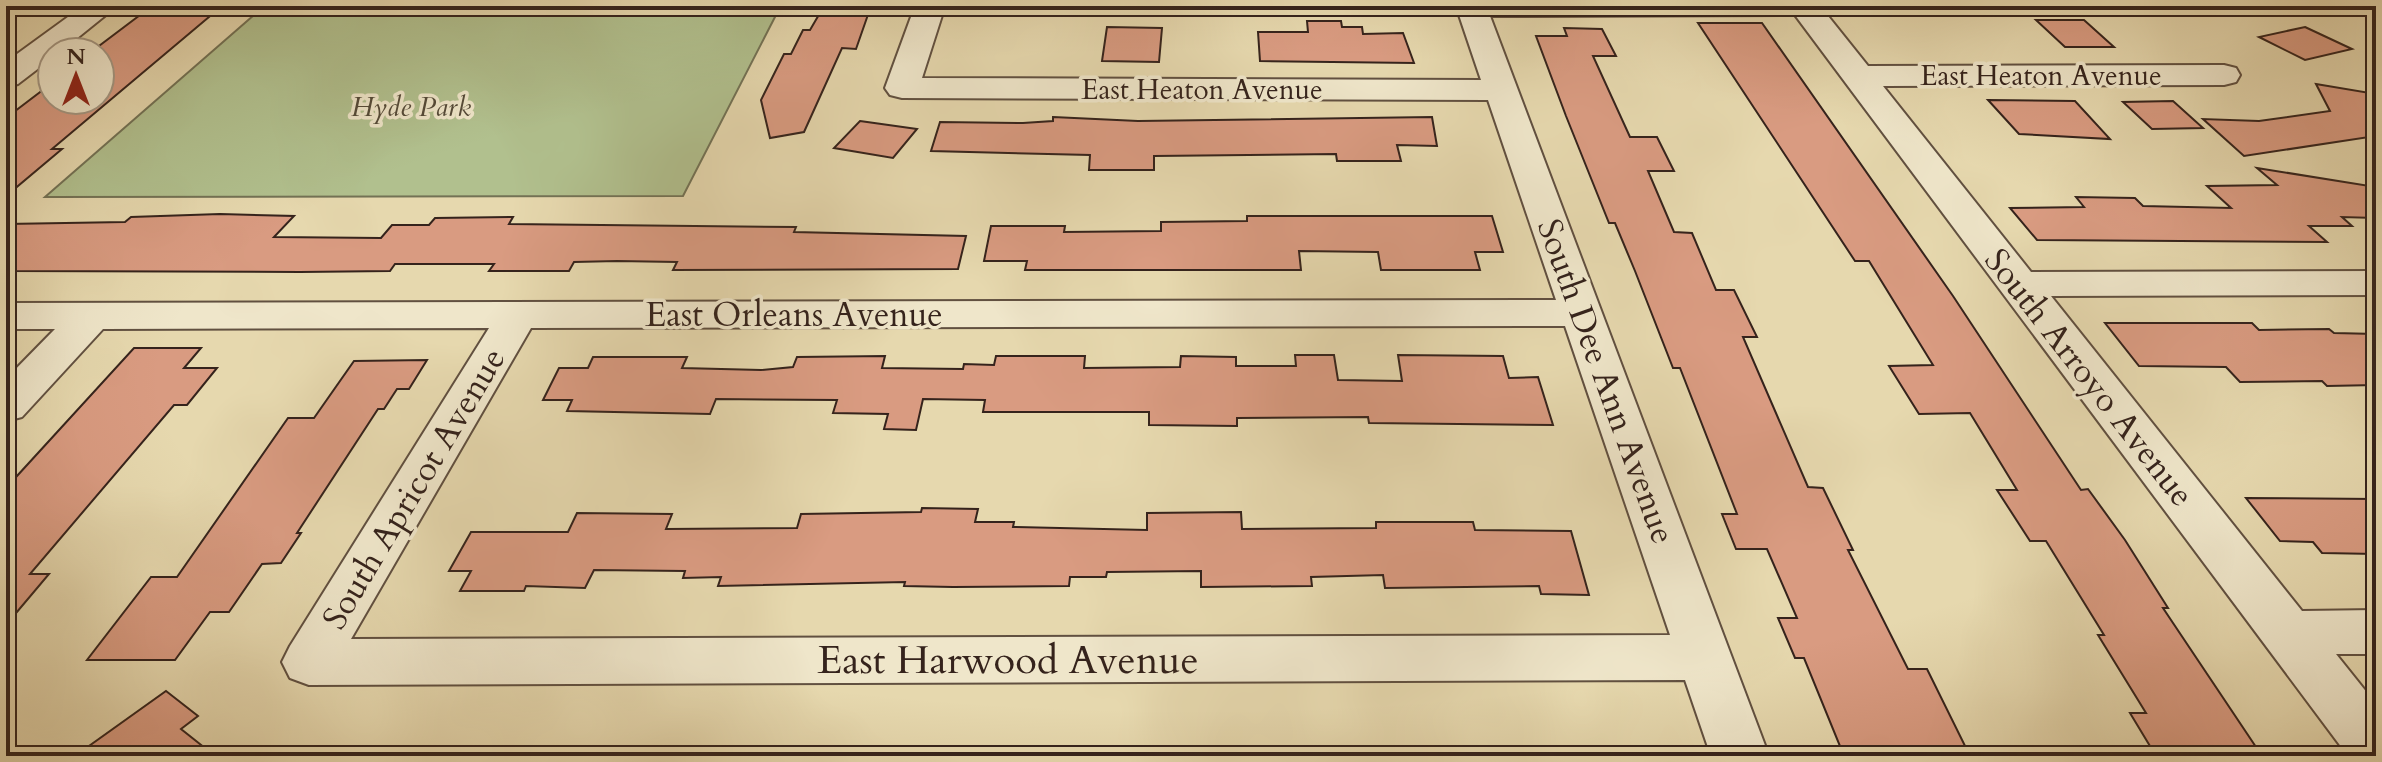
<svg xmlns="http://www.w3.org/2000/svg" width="2382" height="762" viewBox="0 0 2382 762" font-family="Cardo,serif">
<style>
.green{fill:#b1c08e;stroke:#737255;stroke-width:2}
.building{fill:#d99b81;stroke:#35231c;stroke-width:2}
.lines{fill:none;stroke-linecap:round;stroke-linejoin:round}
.minor-casing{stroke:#615040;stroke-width:4}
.minor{fill:#efe6ca;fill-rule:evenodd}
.labels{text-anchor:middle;stroke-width:7;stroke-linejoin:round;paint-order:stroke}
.far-street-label{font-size:28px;fill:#35231c;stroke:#efe6ca}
.far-park-label{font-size:28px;font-style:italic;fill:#544a38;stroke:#efe6ca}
.street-label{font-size:34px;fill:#35231c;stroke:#efe6ca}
.near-street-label{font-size:40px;fill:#35231c;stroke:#efe6ca}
</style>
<rect width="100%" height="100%" fill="#e6d8ae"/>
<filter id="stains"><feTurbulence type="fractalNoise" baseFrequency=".0025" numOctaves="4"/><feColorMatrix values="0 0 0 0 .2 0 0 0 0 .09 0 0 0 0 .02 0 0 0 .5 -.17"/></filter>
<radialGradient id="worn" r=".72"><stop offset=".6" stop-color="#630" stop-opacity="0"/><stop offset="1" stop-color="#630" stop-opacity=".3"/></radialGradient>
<path class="green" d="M254,15H776L683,196L45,197Z"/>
<g class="building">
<path d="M152,6H222L52,149H62L6,196V118L52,83V100H100V52H91Z"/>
<path d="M824,6H871L856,49L842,48L804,132L770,138L761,100L784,54H791L803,30H810Z"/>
<path d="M2036,20H2084L2114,47H2065Z"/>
<path d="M1307,21H1341L1342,27H1362L1363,34L1403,33L1414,63L1260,61L1258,32H1308Z"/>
<path d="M1698,23H1762L1953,296L2081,490L2088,489L2125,540L2168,608H2163L2262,756H2156L2130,713H2146L2098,635H2104L2046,541H2030L1997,490H2017L1970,413L1919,414L1889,366L1933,365L1869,261H1855Z"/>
<path d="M1107,27L1162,28L1159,62L1102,61Z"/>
<path d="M2305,27L2352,49L2305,60L2259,37Z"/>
<path d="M1564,28L1602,29L1616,56H1593L1630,137H1657L1674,171H1648L1674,232L1692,233L1716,290H1734L1757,337H1743L1808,487L1823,488L1853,550H1848L1908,669H1927L1970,756H1844L1804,658H1795L1778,618H1797L1767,549H1736L1722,514H1737L1680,368H1673L1635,271L1615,223H1609L1566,116L1536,36H1567Z"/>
<path d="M2316,84L2376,94V136L2244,156L2203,119L2259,121L2330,111Z"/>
<path d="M1988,100L2075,101L2110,139L2019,134Z"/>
<path d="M2173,101L2203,128L2152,129L2123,102Z"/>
<path d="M1053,117L1138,121L1432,117L1437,146L1397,145L1401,161H1337L1336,154L1154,156V170H1089L1090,155L931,151L940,122L1023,123L1053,121Z"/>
<path d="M860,121L917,129L893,158L834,148Z"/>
<path d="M2257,168L2376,187V218L2342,217L2352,226H2309L2327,242L2037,240L2010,208L2084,207L2076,197L2135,198L2143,206L2231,208L2207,186L2277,185Z"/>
<path d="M220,214L294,216L274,237L381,238L392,225H429L435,218L513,217L509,224L796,227L794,232L966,236L958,269L673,270L677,262L617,261L574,262L569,271H489L494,264H395L390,271L300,272L6,271V224L125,222L131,217Z"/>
<path d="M1247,216H1492L1503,252H1475L1480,270H1381L1378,252L1299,251L1301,270H1025L1027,261H984L991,226H1065L1064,232L1161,231V222L1247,221Z"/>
<path d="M2105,323H2252L2259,330L2329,329L2334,333L2376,334V385L2327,386L2322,381L2240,382L2226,367L2139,366Z"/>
<path d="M134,348H201L184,368H217L187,405H174L30,574H49L6,625V488Z"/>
<path d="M1295,355H1334L1338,380L1402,381L1398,355L1503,356L1509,378L1538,377L1553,425L1369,423L1368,417L1237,418V426L1149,425V412H983L985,400L923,399L916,430L884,429L888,414L833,413L837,400L716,399L710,414L567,411L572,400H543L559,368H588L593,357H687L682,368L761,370L793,367L797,357L885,356L882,368L963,369L964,364L994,365L996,356H1085L1084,368L1180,367L1181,356L1236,357V366H1296Z"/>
<path d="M427,360L409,389H397L384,409H378L297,533H301L281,563L262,564L229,612H210L175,660H87L151,577H177L288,418H314L354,361Z"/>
<path d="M2246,498L2376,499V554L2322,553L2313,542L2280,541Z"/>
<path d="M922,508L978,509L975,522H1014L1013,527L1147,530V513L1241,512L1242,529L1376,528V522H1473L1475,530L1571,531L1589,595L1541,594L1539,586L1385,588L1383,575L1311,577L1312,586L1201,587V571L1107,572L1106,577H1070L1069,586L953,587L904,586L905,582L718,586L721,577L683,578L685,571L594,570L585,588L526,586L524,591H460L471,571H449L471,532H568L577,513L672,514L666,529L797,528L801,514L921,512Z"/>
<path d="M166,691L198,716L181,729L215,756H75Z"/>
</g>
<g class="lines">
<g class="minor-casing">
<g id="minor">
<path d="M83,6H117L60,52H52V58L18,84L6,87V62Z"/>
<path d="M915,6H945L922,78L1481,80L1456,6H1820L1868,66L2224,65L2236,68L2240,75L2236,82L2224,85L1883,86L2031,272L2376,271V295L2051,296L2302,611L2376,610V654H2336L2376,704V756H2348L1795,15L1490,16L1769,756H1711L1685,680L309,685L290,678L282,662L290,646L489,328L103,329L22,417L6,421V379L55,329H6V303L1556,300L1488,100L902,98L890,95L885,88ZM1565,326L1670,635L351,639L531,328Z"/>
</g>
</g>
<use href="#minor" class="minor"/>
</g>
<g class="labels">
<g class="far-street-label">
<text x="2041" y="85">East Heaton Avenue</text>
<text x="1202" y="99">East Heaton Avenue</text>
</g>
<g class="far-park-label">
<text x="411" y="116">Hyde Park</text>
</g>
<g class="street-label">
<text x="794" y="326">East Orleans Avenue</text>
<text transform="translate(2090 377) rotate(52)" y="12">South Arroyo Avenue</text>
<text transform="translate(1607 381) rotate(70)" y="12">South Dee Ann Avenue</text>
<text transform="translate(413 488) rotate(-59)" y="12">South Apricot Avenue</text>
</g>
<g class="near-street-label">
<text x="1008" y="673">East Harwood Avenue</text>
</g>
</g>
<rect width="2382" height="762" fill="none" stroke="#e6d8ae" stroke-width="32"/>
<rect x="8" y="8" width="2366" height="746" fill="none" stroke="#35231c" stroke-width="4"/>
<rect x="16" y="16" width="2350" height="730" fill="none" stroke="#35231c" stroke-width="2"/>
<g transform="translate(76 76)"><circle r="38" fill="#efe6ca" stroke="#a59884" stroke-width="2"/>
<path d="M0-6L14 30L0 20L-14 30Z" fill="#8f2418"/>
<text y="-12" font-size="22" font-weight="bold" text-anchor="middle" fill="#35231c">N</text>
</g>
<rect width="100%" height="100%" filter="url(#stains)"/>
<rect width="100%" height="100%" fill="url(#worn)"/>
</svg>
